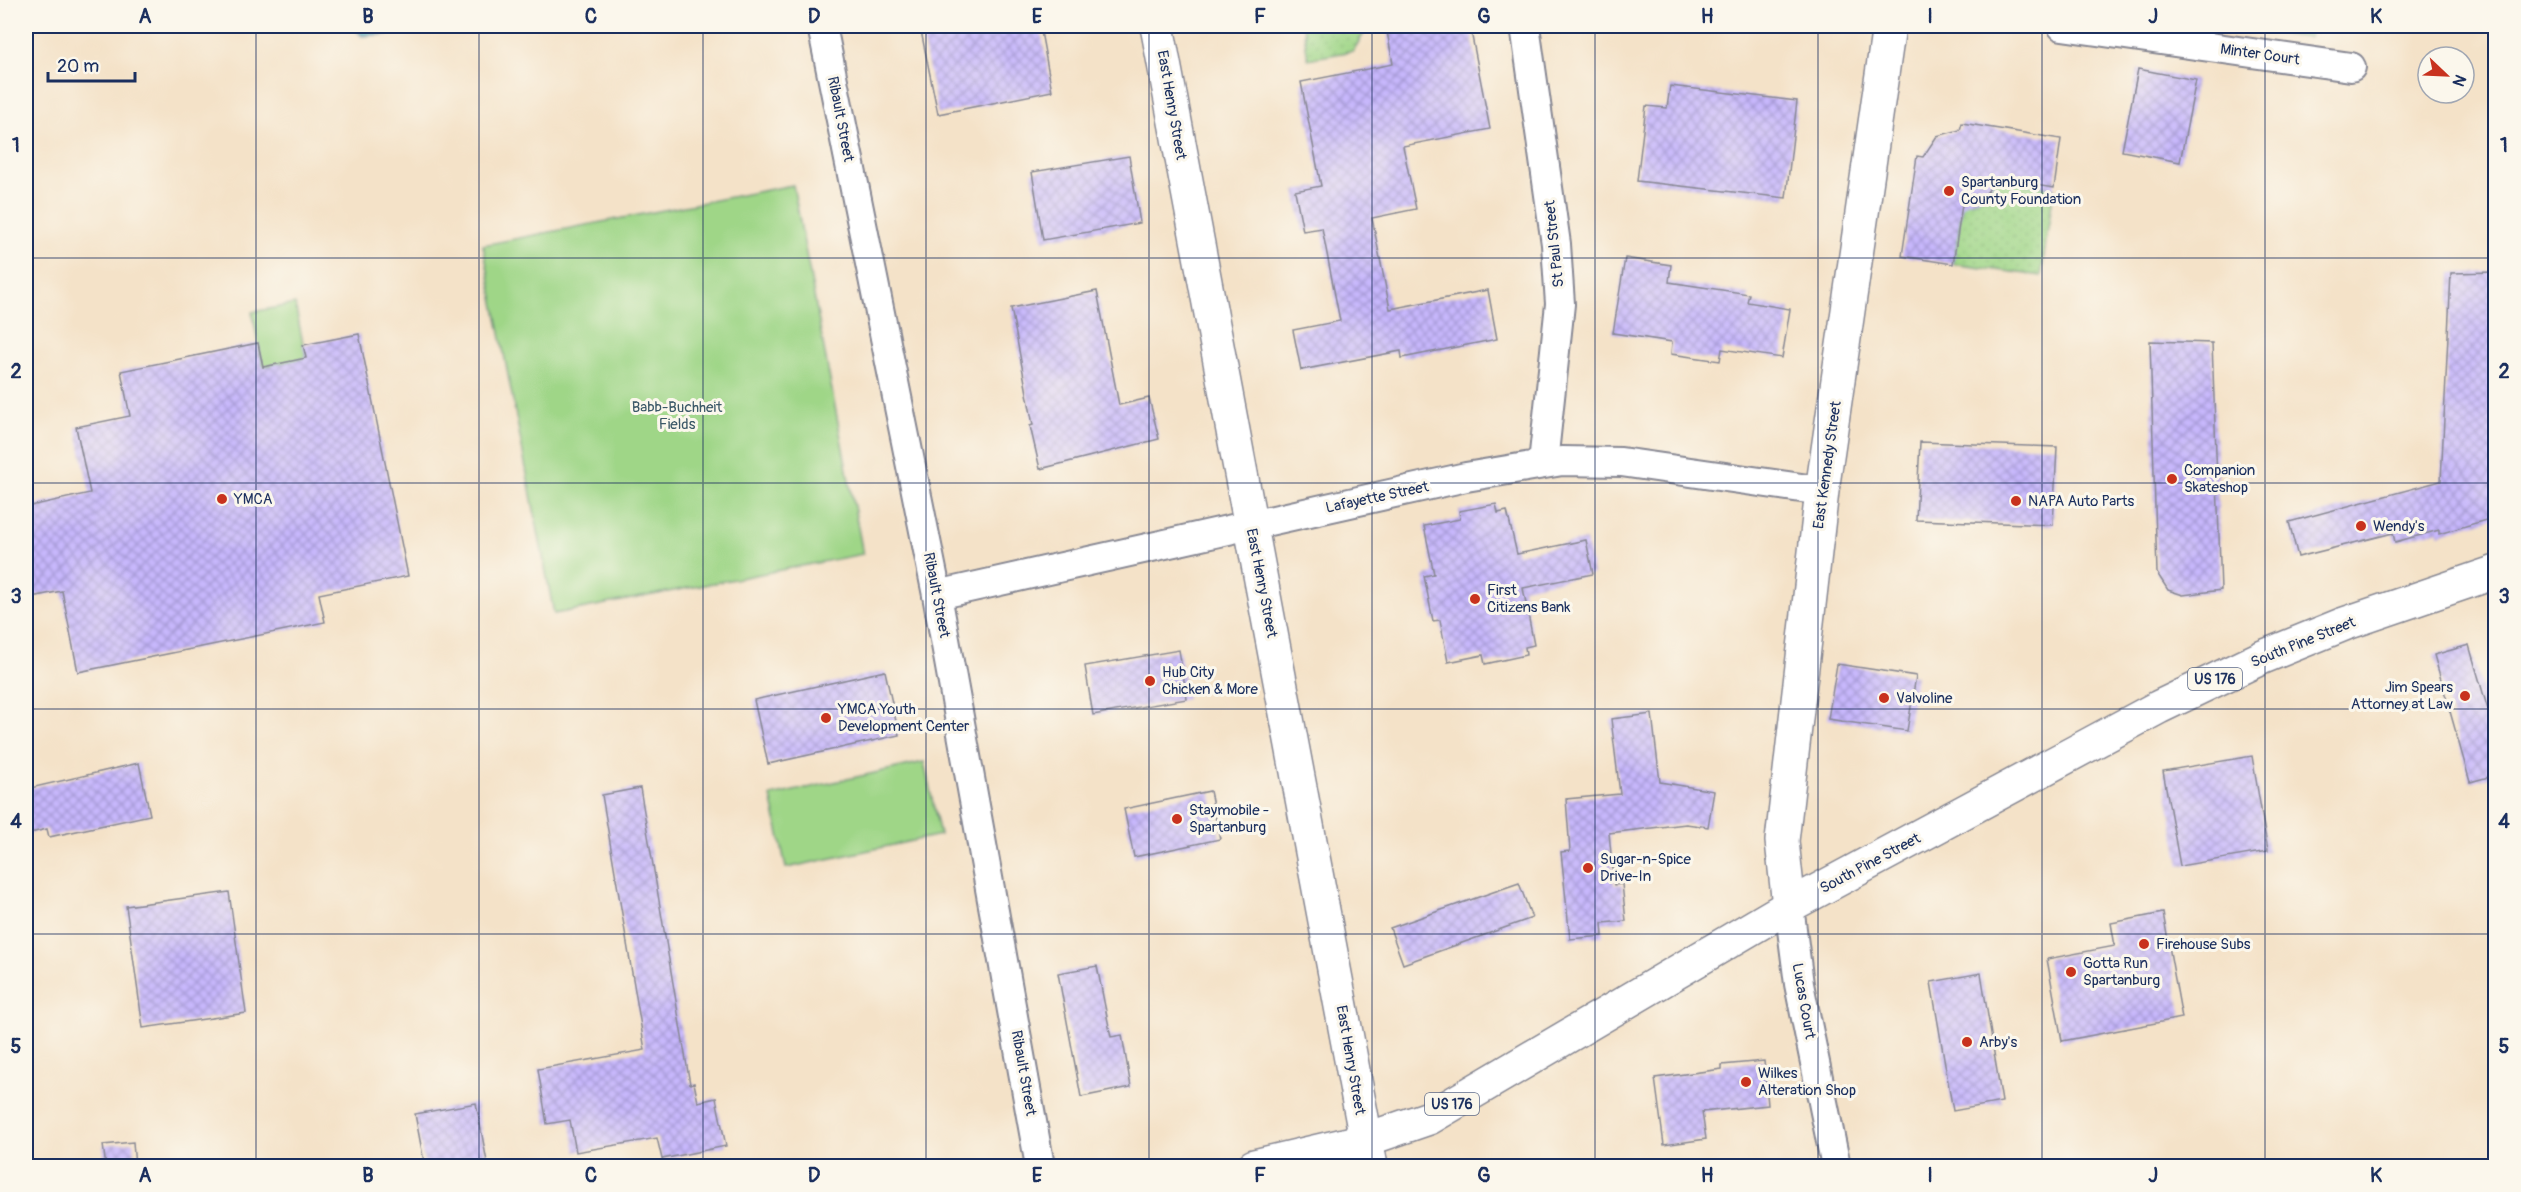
<svg xmlns="http://www.w3.org/2000/svg" width="2521" height="1192" viewBox="0 0 2521 1192" font-family="Pangolin,sans-serif">
<style>
.green{fill:#9fd687;stroke:#5d8272;stroke-width:1.5}
.garden{fill:url(#garden-dots);stroke:#5d8272;stroke-width:1.5}
.water{fill:url(#water-rules);stroke:#2e6f8f;stroke-width:1.5}
.building{fill:url(#building-cross-hatch)}
.lines{fill:none;stroke-linecap:round;stroke-linejoin:round}
.street-casing{stroke:#888893;stroke-width:32}
.secondary-casing{stroke:#888893;stroke-width:36}
.highway-casing{stroke:#888893;stroke-width:36}
.street{stroke:#fff;stroke-width:28}
.secondary{stroke:#fff;stroke-width:33}
.highway{stroke:#fff;stroke-width:33}
.grid{fill:none;stroke:#1b2f5e;stroke-width:1.5;stroke-opacity:0.55}
.poi-dot{fill:#c8321e;stroke:#fbf7ec;stroke-width:2}
.labels{text-anchor:middle;stroke-width:6;stroke-linejoin:round;paint-order:stroke}
.shield{fill:#fbf7ec;stroke:#5e6b89;stroke-width:1.5}
.shield-label{font-size:14px;font-weight:bold;fill:#1b2f5e}
.street-label{font-size:15px;fill:#1b2f5e;stroke:#fbf7ec}
.poi-label{font-size:15px;fill:#1b2f5e;stroke:#fbf7ec;text-anchor:start}
.park-label{font-size:15px;fill:#3c5968;stroke:#fbf7ec}
.neatline{fill:none;stroke:#1b2f5e;stroke-width:2}
.grid-label{font-size:20px;text-anchor:middle;font-weight:bold;fill:#1b2f5e}
</style>
<defs>
<pattern id="garden-dots" width="8" height="8" patternUnits="userSpaceOnUse" patternTransform="scale(1.5)"><rect width="8" height="8" fill="#9fd687"/><path d="M2 2h.1M6 6h.1" fill="none" stroke="#88b877" stroke-width="1.8" stroke-linecap="round"/></pattern>
<pattern id="water-rules" width="6" height="5" patternUnits="userSpaceOnUse" patternTransform="scale(1.5)"><rect width="6" height="5" fill="#42afc0"/><path d="M0 2.5h6" fill="none" stroke="#368f9f"/></pattern>
<pattern id="building-cross-hatch" width="8" height="8" patternUnits="userSpaceOnUse" patternTransform="scale(1.5)"><rect width="8" height="8" fill="#c7b7fc"/><path d="M0 0l8 8M0 8l8-8" fill="none" stroke="#a195cf"/></pattern>
</defs>
<rect width="100%" height="100%" fill="#fbf7ec"/>
<filter id="ink" filterUnits="userSpaceOnUse"><feTurbulence type="fractalNoise" baseFrequency=".0167" numOctaves="2"/><feDisplacementMap in="SourceGraphic" scale="12" xChannelSelector="R" yChannelSelector="G"/><feConvolveMatrix kernelMatrix="1 2 1 2 8 2 1 2 1" color-interpolation-filters="sRGB"/></filter>
<filter id="wash" filterUnits="userSpaceOnUse"><feTurbulence type="fractalNoise" baseFrequency=".008" numOctaves="4" result="noise"/><feDisplacementMap in="SourceGraphic" scale="24" xChannelSelector="R" yChannelSelector="G"/><feGaussianBlur stdDeviation="1.35" result="paint"/><feColorMatrix in="noise" values="0 0 0 0 0 0 0 0 0 0 0 0 0 0 0 0 0 1.4 0 .05"/><feComposite in="paint" operator="in"/></filter>
<g filter="url(#wash)">
<rect width="100%" height="100%" fill="#f4e2c8"/>
<g class="green">
<path d="M2226,26H2311L2309,38Z"/>
<path d="M793,185L863,554L554,614L483,245Z"/>
<path d="M295,304L306,358L263,367L252,312Z"/>
<path d="M924,762L940,835L786,868L771,796Z"/>
</g>
<g class="garden">
<path d="M1303,26H1365L1366,30L1353,51L1308,59Z"/>
<path d="M1991,179L2054,188L2041,276L1953,264L1963,200L1971,202L1985,195Z"/>
</g>
<path class="water" d="M352,26H462L463,29L362,36Z"/>
<g id="blocks">
<g class="building">
<path d="M920,26H1040L1052,91L938,114Z"/>
<path d="M1386,26H1470L1490,129L1403,146L1416,209L1372,218L1390,309L1488,290L1497,339L1402,358L1401,351L1301,370L1293,330L1340,321L1322,228L1303,231L1295,191L1321,186L1301,82L1393,64Z"/>
<path d="M2138,69L2196,80L2180,162L2122,151Z"/>
<path d="M1670,86L1797,101L1786,198L1637,181L1646,106L1667,108Z"/>
<path d="M1962,123L2061,139L2054,188L1996,179L1985,195L1962,205L1953,264L1902,256L1917,156L1923,157L1937,136L1960,130Z"/>
<path d="M1129,156L1140,223L1043,240L1032,172Z"/>
<path d="M1625,258L1671,265L1669,282L1749,294L1747,302L1790,309L1782,358L1722,349L1720,361L1671,354L1672,342L1613,333Z"/>
<path d="M2496,272V517L2439,534V530L2395,542L2393,533L2298,557L2289,522L2441,481L2451,273Z"/>
<path d="M1097,291L1119,405L1149,398L1159,439L1040,469L1030,426L1033,425L1011,308Z"/>
<path d="M359,334L408,576L319,594L325,622L78,672L62,591L26,598V507L90,493L76,427L130,416L121,371L258,343L263,367L306,358L303,345Z"/>
<path d="M2150,341L2212,343L2221,590L2183,595L2168,590L2157,573Z"/>
<path d="M1920,442L2057,447L2053,525L1916,520Z"/>
<path d="M1496,504L1498,513L1507,511L1517,554L1586,540L1593,574L1523,588L1534,645L1525,647L1526,655L1485,664L1483,655L1448,662L1440,620L1433,621L1424,576L1434,574L1424,526L1460,519L1459,511Z"/>
<path d="M2469,645L2496,737V775L2470,782L2434,655Z"/>
<path d="M1179,650L1187,699L1093,715L1085,666Z"/>
<path d="M1837,664L1916,676L1907,731L1828,719Z"/>
<path d="M885,671L899,735L768,764L754,700Z"/>
<path d="M1652,714L1660,782L1714,791L1708,827L1686,824L1609,833L1614,885L1622,884L1626,921L1602,923L1603,936L1570,939L1561,852L1570,851L1566,799L1620,794L1611,719Z"/>
<path d="M2252,756L2268,851L2180,866L2163,771Z"/>
<path d="M139,763L150,815L49,837L47,829L26,834V789Z"/>
<path d="M640,788L690,1084L694,1083L698,1102L716,1098L726,1146L662,1159L657,1138L576,1152L570,1120L547,1124L538,1069L645,1050L602,795Z"/>
<path d="M1210,791L1220,839L1134,857L1124,809Z"/>
<path d="M1519,883L1532,918L1403,964L1390,928Z"/>
<path d="M229,892L246,1013L143,1028L126,906Z"/>
<path d="M2163,913L2182,1018L2062,1041L2047,959L2115,946L2111,923Z"/>
<path d="M1097,966L1111,1037L1122,1035L1131,1087L1081,1097L1058,973Z"/>
<path d="M1981,973L2002,1102L1953,1111L1931,982Z"/>
<path d="M1764,1061L1768,1105L1702,1112L1706,1139L1664,1145L1655,1078L1722,1069V1065Z"/>
<path d="M476,1103L488,1167H425L415,1114Z"/>
<path d="M133,1142L135,1167H106L103,1145Z"/>
</g>
</g>
</g>
<g filter="url(#ink)">
<use href="#blocks" fill-opacity="0" stroke="#888893" stroke-width="1.5"/>
<g class="lines">
<g class="street-casing">
<g id="street">
<path d="M822,26L937,595L1040,1166"/>
<path d="M1525,26L1556,244L1560,304L1543,463"/>
<path d="M2062,26L2351,67"/>
<path d="M937,595L1466,477L1562,461L1621,462L1822,491"/>
<path d="M1789,906L1799,984L1836,1166"/>
</g>
</g>
<g class="secondary-casing">
<g id="secondary">
<path d="M1157,26L1371,1166"/>
<path d="M1789,906L1782,841L1822,491L1889,26"/>
</g>
</g>
<g class="highway-casing">
<path id="highway" d="M1254,1166L1365,1140L1429,1118L1789,906L2159,707L2263,657L2344,624L2496,572"/>
</g>
<use href="#street" class="street"/>
<use href="#secondary" class="secondary"/>
<use href="#highway" class="highway"/>
</g>
</g>
<path class="grid" d="M256,26V1166M479,26V1166M703,26V1166M926,26V1166M1149,26V1166M1372,26V1166M1595,26V1166M1818,26V1166M2042,26V1166M2265,26V1166M26,258H2496M26,483H2496M26,709H2496M26,934H2496"/>
<g class="poi-dot">
<circle cx="1949" cy="191" r="6"/>
<circle cx="2172" cy="479" r="6"/>
<circle cx="222" cy="499" r="6"/>
<circle cx="2016" cy="501" r="6"/>
<circle cx="2361" cy="526" r="6"/>
<circle cx="1475" cy="599" r="6"/>
<circle cx="1150" cy="681" r="6"/>
<circle cx="2465" cy="696" r="6"/>
<circle cx="1884" cy="698" r="6"/>
<circle cx="826" cy="718" r="6"/>
<circle cx="1177" cy="819" r="6"/>
<circle cx="1588" cy="868" r="6"/>
<circle cx="2144" cy="944" r="6"/>
<circle cx="2071" cy="972" r="6"/>
<circle cx="1967" cy="1042" r="6"/>
<circle cx="1746" cy="1082" r="6"/>
</g>
<g class="labels">
<g class="shield">
<rect x="2188" y="668" width="54" height="22" rx="4.5"/>
<rect x="1425" y="1093" width="54" height="22" rx="4.5"/>
</g>
<g class="shield-label">
<text x="2215" y="684">US 176</text>
<text x="1452" y="1109">US 176</text>
</g>
<g class="street-label">
<text transform="translate(2260 54) rotate(8)" y="5">Minter Court</text>
<text transform="translate(1172 105) rotate(80)" y="5">East Henry Street</text>
<text transform="translate(841 119) rotate(79)" y="5">Ribault Street</text>
<text transform="translate(1554 244) rotate(-96)" y="5">St Paul Street</text>
<text transform="translate(1827 465) rotate(-82)" y="5">East Kennedy Street</text>
<text transform="translate(1377 497) rotate(-12)" y="5">Lafayette Street</text>
<text transform="translate(1262 583) rotate(79)" y="5">East Henry Street</text>
<text transform="translate(937 595) rotate(79)" y="5">Ribault Street</text>
<text transform="translate(2303 642) rotate(-22)" y="5">South Pine Street</text>
<text transform="translate(1870 863) rotate(-28)" y="5">South Pine Street</text>
<text transform="translate(1804 1001) rotate(80)" y="5">Lucas Court</text>
<text transform="translate(1351 1060) rotate(80)" y="5">East Henry Street</text>
<text transform="translate(1024 1073) rotate(80)" y="5">Ribault Street</text>
</g>
<g class="poi-label">
<text x="1961" y="187">Spartanburg<tspan x="1961" dy="17">County Foundation</tspan></text>
<text x="2184" y="475">Companion<tspan x="2184" dy="17">Skateshop</tspan></text>
<text x="234" y="504">YMCA</text>
<text x="2028" y="506">NAPA Auto Parts</text>
<text x="2373" y="531">Wendy's</text>
<text x="1487" y="595">First<tspan x="1487" dy="17">Citizens Bank</tspan></text>
<text x="1162" y="677">Hub City<tspan x="1162" dy="17">Chicken &amp; More</tspan></text>
<text x="2453" y="692" text-anchor="end">Jim Spears<tspan x="2453" dy="17">Attorney at Law</tspan></text>
<text x="1896" y="703">Valvoline</text>
<text x="838" y="714">YMCA Youth<tspan x="838" dy="17">Development Center</tspan></text>
<text x="1189" y="815">Staymobile -<tspan x="1189" dy="17">Spartanburg</tspan></text>
<text x="1600" y="864">Sugar-n-Spice<tspan x="1600" dy="17">Drive-In</tspan></text>
<text x="2156" y="949">Firehouse Subs</text>
<text x="2083" y="968">Gotta Run<tspan x="2083" dy="17">Spartanburg</tspan></text>
<text x="1979" y="1047">Arby's</text>
<text x="1758" y="1078">Wilkes<tspan x="1758" dy="17">Alteration Shop</tspan></text>
</g>
<g class="park-label">
<text x="677" y="412">Babb-Buchheit<tspan x="677" dy="17">Fields</tspan></text>
</g>
</g>
<rect width="2521" height="1192" fill="none" stroke="#fbf7ec" stroke-width="66"/>
<g transform="translate(2446 75) rotate(113)"><circle r="28" fill="#fbf7ec" stroke="#a1a7b3" stroke-width="1.5"/>
<path d="M0-4.5L10 22L0 15L-10 22Z" fill="#c8321e"/>
<text y="-9" font-size="16" font-weight="bold" text-anchor="middle" fill="#1b2f5e">N</text>
</g>
<path d="M48 72v9h87v-9" fill="none" stroke="#1b2f5e" stroke-width="3"/>
<text x="57" y="72" font-size="18" fill="#1b2f5e" stroke="#fbf7ec" stroke-width="4.5" paint-order="stroke">20 m</text>
<rect x="33" y="33" width="2455" height="1126" class="neatline"/>
<g class="grid-label">
<text x="145" y="23">A</text>
<text x="368" y="23">B</text>
<text x="591" y="23">C</text>
<text x="814" y="23">D</text>
<text x="1037" y="23">E</text>
<text x="1260" y="23">F</text>
<text x="1484" y="23">G</text>
<text x="1707" y="23">H</text>
<text x="1930" y="23">I</text>
<text x="2153" y="23">J</text>
<text x="2376" y="23">K</text>
<text x="16" y="152">1</text>
<text x="2504" y="152">1</text>
<text x="16" y="378">2</text>
<text x="2504" y="378">2</text>
<text x="16" y="603">3</text>
<text x="2504" y="603">3</text>
<text x="16" y="828">4</text>
<text x="2504" y="828">4</text>
<text x="16" y="1053">5</text>
<text x="2504" y="1053">5</text>
<text x="145" y="1182">A</text>
<text x="368" y="1182">B</text>
<text x="591" y="1182">C</text>
<text x="814" y="1182">D</text>
<text x="1037" y="1182">E</text>
<text x="1260" y="1182">F</text>
<text x="1484" y="1182">G</text>
<text x="1707" y="1182">H</text>
<text x="1930" y="1182">I</text>
<text x="2153" y="1182">J</text>
<text x="2376" y="1182">K</text>
</g>
</svg>
